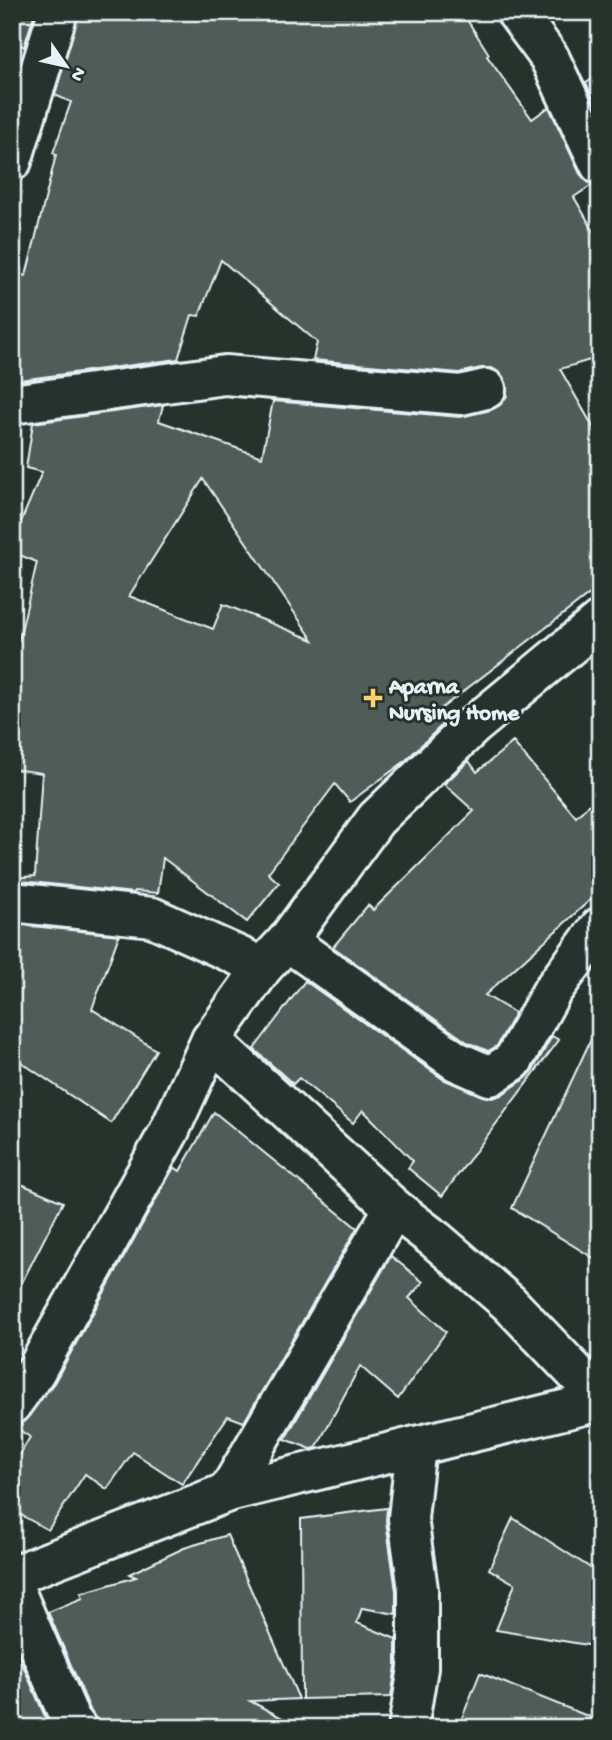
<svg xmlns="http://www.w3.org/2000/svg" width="612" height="1740" viewBox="0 0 612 1740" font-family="'Gochi Hand',sans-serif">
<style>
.building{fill:#505c59;stroke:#e8f1f8;stroke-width:2;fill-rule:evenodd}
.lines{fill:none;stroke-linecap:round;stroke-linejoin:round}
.minor-casing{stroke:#e8f1f8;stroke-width:44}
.tertiary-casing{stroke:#e8f1f8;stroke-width:44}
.primary-casing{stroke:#e8f1f8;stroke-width:44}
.minor{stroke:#26332d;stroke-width:38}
.tertiary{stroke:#26332d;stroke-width:38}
.primary{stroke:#26332d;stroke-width:38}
.poi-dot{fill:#ffd166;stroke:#26332d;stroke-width:2.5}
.labels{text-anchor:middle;stroke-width:6;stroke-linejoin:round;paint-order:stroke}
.poi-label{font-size:23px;font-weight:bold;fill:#e8f1f8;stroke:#26332d;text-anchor:start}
</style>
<rect width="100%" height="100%" fill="#26332d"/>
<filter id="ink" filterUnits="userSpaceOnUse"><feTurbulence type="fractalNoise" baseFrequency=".0143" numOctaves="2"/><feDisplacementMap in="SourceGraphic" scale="14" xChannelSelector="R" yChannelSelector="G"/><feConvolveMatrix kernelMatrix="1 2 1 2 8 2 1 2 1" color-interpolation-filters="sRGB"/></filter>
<g filter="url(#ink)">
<g class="building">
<path d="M12,12H35L24,47L12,39Z"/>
<path d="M79,12H462L489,54L487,56L532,119L549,107L580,174L592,185L574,197L600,242V357L560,369L600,439V586L434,714L442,725L404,762L350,802L335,784L268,873L279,883L247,922L163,858L158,893L135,891L134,893L12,880V878L35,876L42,773L13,769L12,639L19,640L37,562L12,552V543L42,472L26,468L33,423L163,405L159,421L262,457L273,401L460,417L491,410L500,405L507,396V385L501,374L492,368H481L459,373L313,360L317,342L221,260L199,316L192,315L178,359L12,381V272L26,276L56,155L53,153L71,102L55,95ZM203,479L313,640L223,604L213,629L129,596Z"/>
<path d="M600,74V113L586,83Z"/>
<path d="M513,742L576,817L600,794V891L485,995L515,1013L497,1046L488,1051L467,1042L333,947L368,905L373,910L474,811L444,784L469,761L477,772Z"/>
<path d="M12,924L119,935L92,1009L156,1050L111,1123L12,1056Z"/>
<path d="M305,981L443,1079L482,1096L492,1098L501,1095L525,1079L532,1072L552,1036L559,1040L442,1196L408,1168L413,1161L363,1110L353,1123L299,1078L293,1084L254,1049Z"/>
<path d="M600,1020V1262L512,1208Z"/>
<path d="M214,1112L357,1228L244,1422L228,1416L182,1484L133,1452L107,1489L85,1474L48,1530L12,1510V1468L30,1437L18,1429L54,1383L174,1167L180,1171Z"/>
<path d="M12,1180L63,1202L12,1302Z"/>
<path d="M391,1256L423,1282L409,1298L446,1332L398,1399L360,1366L316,1448L311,1449L285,1439Z"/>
<path d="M387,1508L386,1521L396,1591V1614L362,1608L357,1623L396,1639V1666L391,1697L302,1699L301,1519Z"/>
<path d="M513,1518L600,1574V1647L496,1630L515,1584L489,1569Z"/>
<path d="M227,1535L299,1699L250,1701L301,1728H98L48,1612L83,1598L81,1593L136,1577L129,1574L184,1548Z"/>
<path d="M12,1640L50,1728H12Z"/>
<path d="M480,1673L600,1721V1728H458Z"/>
</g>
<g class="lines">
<g class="minor-casing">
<g id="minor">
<path d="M12,161L58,12"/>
<path d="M12,404L225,375L461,395L486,389"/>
<path d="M12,902L152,917L263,967"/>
<path d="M287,941L456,1061L490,1076L513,1061L552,991L600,927"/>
<path d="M211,1040L394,1208L436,1240L509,1303L600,1398"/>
<path d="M228,1492L394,1208"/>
<path d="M12,1584L70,1719L77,1728"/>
<path d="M408,1728L418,1668V1589L408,1518L416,1446"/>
</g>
</g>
<g class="tertiary-casing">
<g id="tertiary">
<path d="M12,1404L35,1372L169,1132L211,1040L263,967L287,941L376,819L473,726L600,621"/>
<path d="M12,1576L228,1492L600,1401"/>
</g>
</g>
<g class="primary-casing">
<path id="primary" d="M516,12L549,57L600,165"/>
</g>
<use href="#minor" class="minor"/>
<use href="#tertiary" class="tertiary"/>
<use href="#primary" class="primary"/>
</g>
</g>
<path class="poi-dot" d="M369.5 687.5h7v7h7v7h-7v7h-7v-7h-7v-7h7z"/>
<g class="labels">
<g class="poi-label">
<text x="389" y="693">Aparna<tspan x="389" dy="26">Nursing Home</tspan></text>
</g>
</g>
<rect width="612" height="1740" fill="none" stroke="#26332d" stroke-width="42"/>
<rect x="21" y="21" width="570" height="1698" fill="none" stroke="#e8f1f8" stroke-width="2.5" filter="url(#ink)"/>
<g transform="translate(66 66) rotate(124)" stroke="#26332d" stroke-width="5" paint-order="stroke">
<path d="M0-5L12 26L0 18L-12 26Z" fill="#e8f1f8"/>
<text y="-10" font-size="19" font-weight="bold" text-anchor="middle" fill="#e8f1f8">N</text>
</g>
</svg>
